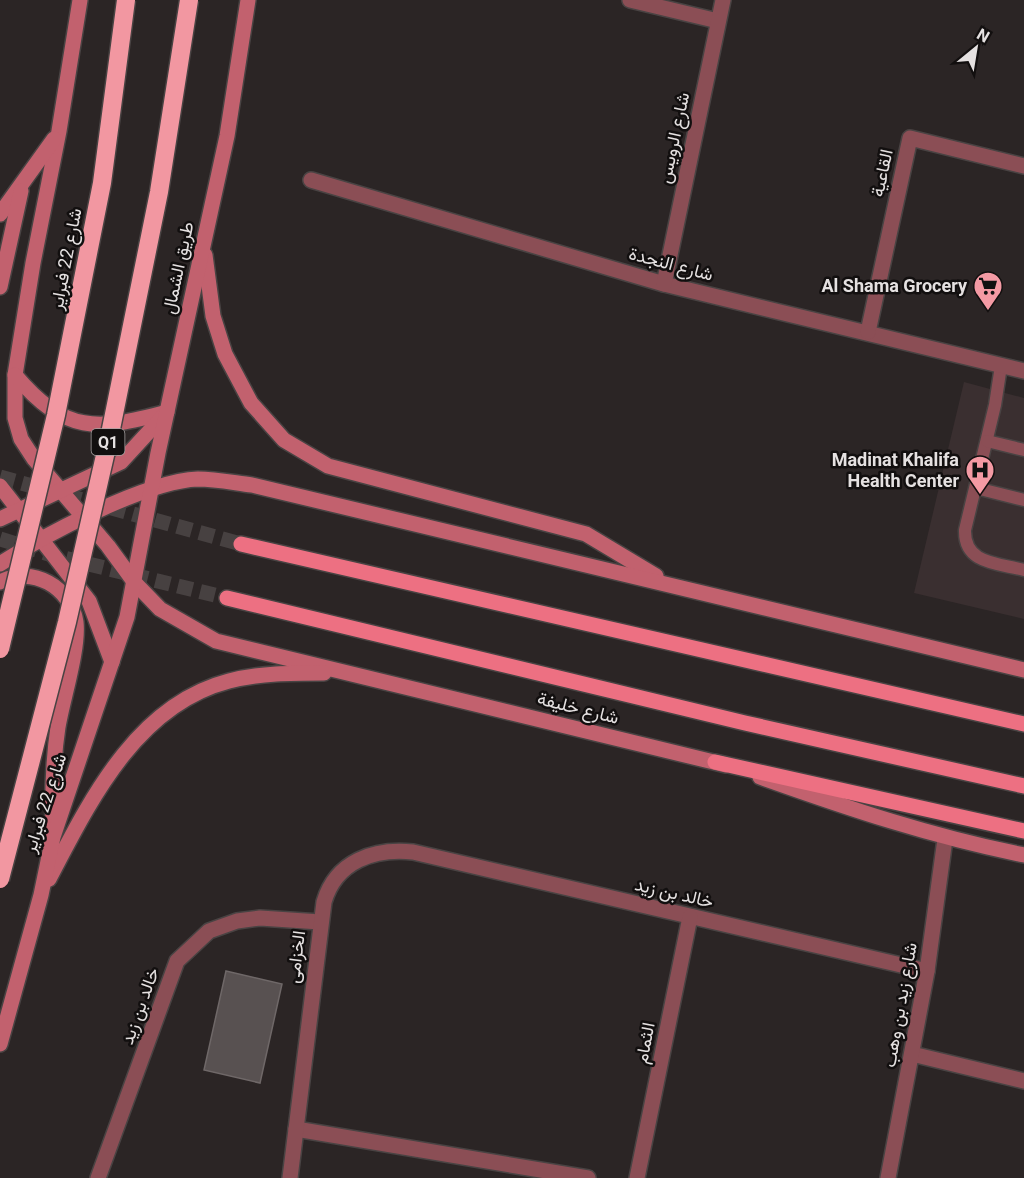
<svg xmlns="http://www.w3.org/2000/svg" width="1024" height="1178" viewBox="0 0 1024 1178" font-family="Roboto,Vazirmatn,sans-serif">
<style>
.built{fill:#3a2f30}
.building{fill:#585151;stroke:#6f6868;stroke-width:1.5}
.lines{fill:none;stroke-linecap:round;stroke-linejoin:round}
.primary-tunnel{stroke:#474141;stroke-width:15;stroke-dasharray:15 8;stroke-linecap:butt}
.lane-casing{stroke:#494343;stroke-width:15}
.street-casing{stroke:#494343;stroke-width:18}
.secondary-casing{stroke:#494343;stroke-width:18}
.primary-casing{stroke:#494343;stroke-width:18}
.lane{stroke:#8b4e55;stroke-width:12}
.street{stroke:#8b4e55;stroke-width:15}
.secondary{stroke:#c2616e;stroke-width:15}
.primary{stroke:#ed7082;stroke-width:15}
.highway-bridge-casing{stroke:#494343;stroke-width:21;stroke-linecap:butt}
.highway-bridge{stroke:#f297a1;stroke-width:18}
.labels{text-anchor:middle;stroke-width:5;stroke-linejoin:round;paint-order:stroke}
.shield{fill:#120f0f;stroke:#a6a2a2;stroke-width:1.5}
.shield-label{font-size:16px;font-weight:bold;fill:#e5e1e1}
.street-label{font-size:18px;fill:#e5e1e1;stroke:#120f0f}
.poi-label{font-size:18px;font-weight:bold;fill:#e5e1e1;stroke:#120f0f;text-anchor:end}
</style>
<rect width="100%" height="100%" fill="#2b2525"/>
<path class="built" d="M964,382L1024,398V619L914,593Z"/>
<path class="building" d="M226,971L282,984L260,1083L204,1070Z"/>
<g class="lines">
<g class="primary-tunnel">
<path d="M0,477L241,544"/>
<path d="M0,539L52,555L227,598"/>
</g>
<g class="lane-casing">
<g id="lane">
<path d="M1001,366L995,405L965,530C964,564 997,563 1024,570"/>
<path d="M987,441L1024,450"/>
<path d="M976,488L1024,500"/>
</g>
</g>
<g class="street-casing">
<g id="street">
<path d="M630,0L718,21"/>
<path d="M311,180L664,284L1024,371"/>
<path d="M664,284L723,0"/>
<path d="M868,332L910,138L1024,166"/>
<path d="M912,1054L1024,1081"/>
<path d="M296,1129L588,1178"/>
<path d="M98,1178L177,961L209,931L237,921L260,918L320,922"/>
<path d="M290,1178L324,902C336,861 374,848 413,852L927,971"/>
<path d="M637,1178L690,917"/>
<path d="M888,1178L927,971L945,839"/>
</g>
</g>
<g class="secondary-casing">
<g id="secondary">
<path d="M80,0L59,131L33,263L15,375V418L21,439L34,459L108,546L135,583L160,609L216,641L726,765"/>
<path d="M0,214L54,139"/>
<path d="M205,255L213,316L225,354L251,403L284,440L328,466L586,534L656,576"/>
<path d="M0,287L21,191"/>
<path d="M15,375C65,434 97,431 167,412"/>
<path d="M0,486L89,601L112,662"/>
<path d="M0,519L121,462L166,413"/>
<path d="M0,564C44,535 146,481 198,479C216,479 235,483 252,485L1024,670"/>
<path d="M0,582C32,565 71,587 76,622C79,649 63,698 58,727C53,760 52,794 53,828"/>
<path d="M760,777C850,809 930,836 1024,855"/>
<path d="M49,879C90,801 136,705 229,681C260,673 292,673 324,673"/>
<path d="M0,1044L41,895L53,837L127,617L158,453L227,136L248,0"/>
</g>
</g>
<g class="primary-casing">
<g id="primary">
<path d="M241,544L1024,724"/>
<path d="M227,598L745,723L1024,786"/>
<path d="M715,762L1024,831"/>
</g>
</g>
<use href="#lane" class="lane"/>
<use href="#street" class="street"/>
<use href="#secondary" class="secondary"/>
<use href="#primary" class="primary"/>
<g class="highway-bridge-casing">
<g id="highway-bridge">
<path d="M0,649L56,415L102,183L126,0"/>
<path d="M0,879L67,622L111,429L159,192L189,0"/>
</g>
</g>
<use href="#highway-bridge" class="highway-bridge"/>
</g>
<defs>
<g id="supermarket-pin" transform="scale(1.5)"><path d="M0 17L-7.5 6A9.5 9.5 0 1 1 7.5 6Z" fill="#f49aa4" stroke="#120f0f"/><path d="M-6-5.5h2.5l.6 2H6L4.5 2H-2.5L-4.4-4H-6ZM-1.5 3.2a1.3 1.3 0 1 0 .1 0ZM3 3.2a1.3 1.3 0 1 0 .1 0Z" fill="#111"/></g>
<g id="hospital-pin" transform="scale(1.5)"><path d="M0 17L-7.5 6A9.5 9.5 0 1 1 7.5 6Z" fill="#f49aa4" stroke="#120f0f"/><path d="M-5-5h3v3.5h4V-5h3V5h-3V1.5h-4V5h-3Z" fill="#111"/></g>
</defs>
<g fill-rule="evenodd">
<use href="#supermarket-pin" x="988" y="286"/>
<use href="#hospital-pin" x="980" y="470"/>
</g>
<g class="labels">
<rect class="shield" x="91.5" y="429" width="33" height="26" rx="4.5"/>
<g class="shield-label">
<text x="108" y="448">Q1</text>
</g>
<g class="street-label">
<text transform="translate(674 138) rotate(-78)" y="6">شارع الرويس</text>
<text transform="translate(882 173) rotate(-78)" y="6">القاعية</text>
<text transform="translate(66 259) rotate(-79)" y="6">شارع 22 فبراير</text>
<text transform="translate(671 264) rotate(15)" y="6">شارع النجدة</text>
<text transform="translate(178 268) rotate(-78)" y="6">طريق الشمال</text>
<text transform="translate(578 708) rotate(14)" y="6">شارع خليفة</text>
<text transform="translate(45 803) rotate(-72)" y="6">شارع 22 فبراير</text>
<text transform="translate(674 893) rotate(13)" y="6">خالد بن زيد</text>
<text transform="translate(296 957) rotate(-83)" y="6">الخزامى</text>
<text transform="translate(900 1005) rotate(-80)" y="6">شارع زيد بن وهب</text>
<text transform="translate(140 1006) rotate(-70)" y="6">خالد بن زيد</text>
<text transform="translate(645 1043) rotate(-79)" y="6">الثمام</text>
</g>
<g class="poi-label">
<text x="967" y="292">Al Shama Grocery</text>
<text x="959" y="466">Madinat Khalifa<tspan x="959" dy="21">Health Center</tspan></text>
</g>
</g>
<g transform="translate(976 48) rotate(30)" stroke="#120f0f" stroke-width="4.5" paint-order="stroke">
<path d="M0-4.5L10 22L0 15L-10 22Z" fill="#e5e1e1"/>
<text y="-9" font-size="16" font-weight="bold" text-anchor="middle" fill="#e5e1e1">N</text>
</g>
</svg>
